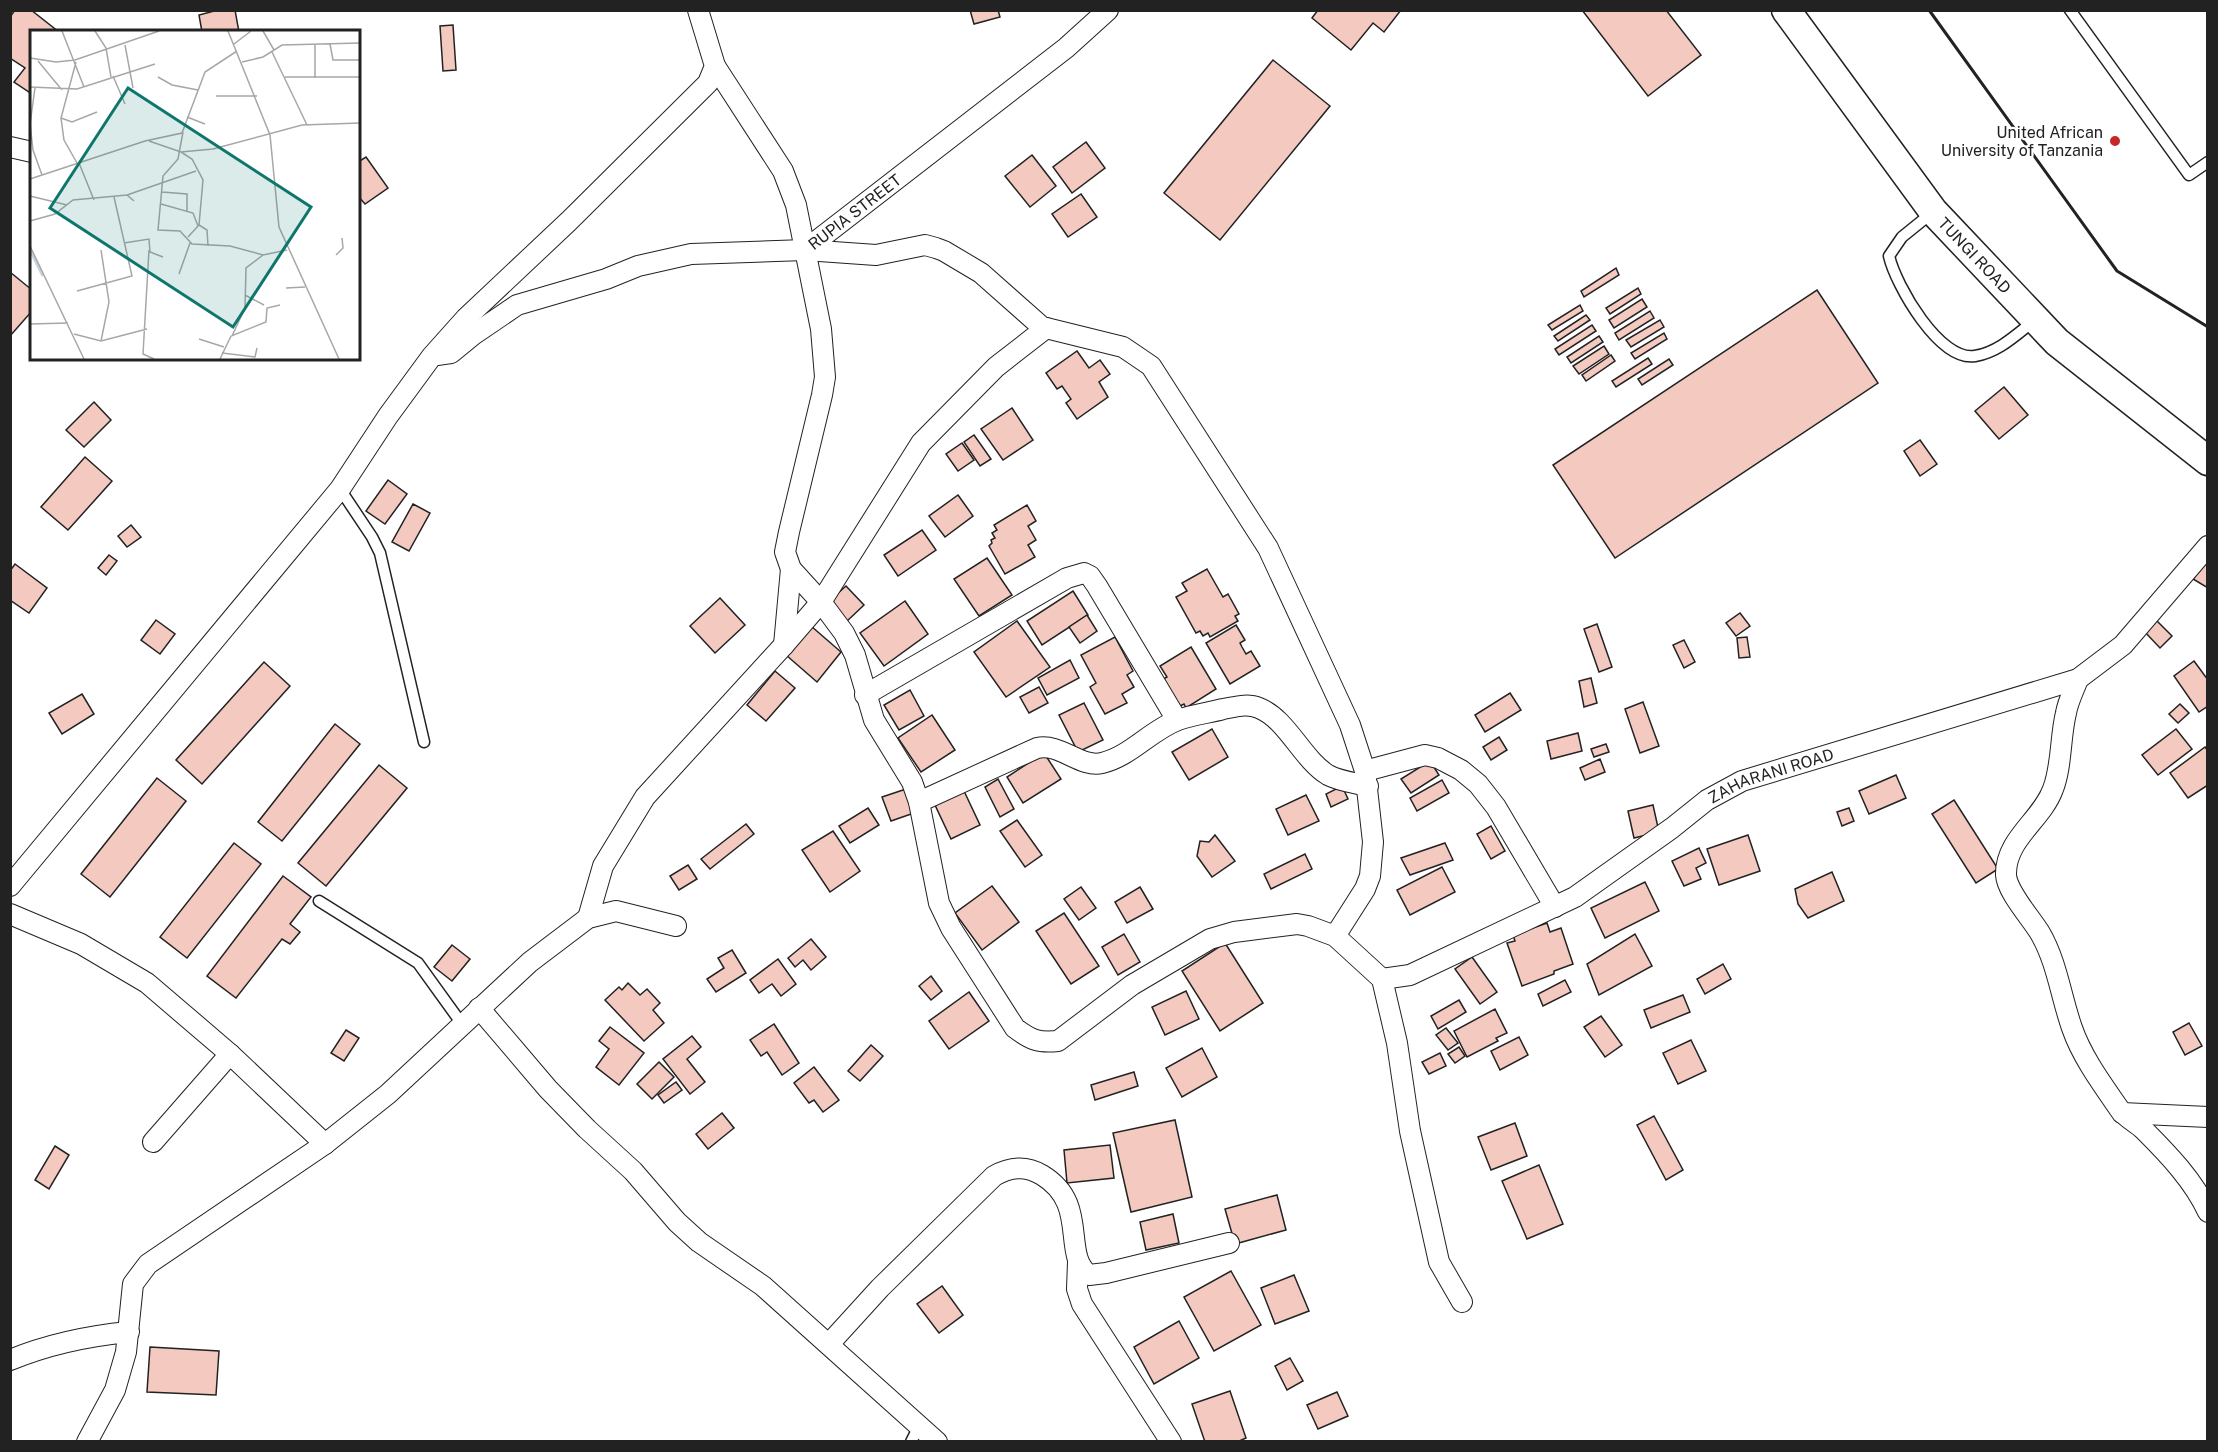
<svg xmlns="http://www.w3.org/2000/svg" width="2218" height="1452" viewBox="0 0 2218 1452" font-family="'Public Sans',sans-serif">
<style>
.building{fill:#f3c9c0;stroke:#222;stroke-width:1.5}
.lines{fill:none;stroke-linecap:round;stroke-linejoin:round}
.lane-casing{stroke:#222;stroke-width:13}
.street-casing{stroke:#222;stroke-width:22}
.secondary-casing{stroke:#222;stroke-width:31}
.lane{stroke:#fff;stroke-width:10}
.street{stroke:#fff;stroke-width:20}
.secondary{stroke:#fff;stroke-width:28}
.wall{stroke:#222;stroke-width:3}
.poi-dot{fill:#c62828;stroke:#fff;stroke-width:2}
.labels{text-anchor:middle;stroke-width:4.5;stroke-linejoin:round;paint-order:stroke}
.poi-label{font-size:16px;fill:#222;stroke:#fff;text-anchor:end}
.street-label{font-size:16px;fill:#222;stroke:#fff}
.inset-river{fill:none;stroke:#c7d3dd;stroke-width:3}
.inset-road{fill:none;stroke:#a7a7a7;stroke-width:1.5}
.view{fill:#0f766e;fill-opacity:0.15;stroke:#0f766e;stroke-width:3}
.inset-edge{fill:none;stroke:#222;stroke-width:3}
</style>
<rect width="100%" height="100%" fill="#fff"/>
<g class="building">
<path d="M15,10H31L59,32H32V94L14,82L25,68L10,58V17Z"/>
<path d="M218,10H235L239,32H202L199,15Z"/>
<path d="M970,10H998L1000,17L974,24Z"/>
<path d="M1318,10H1401L1384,32L1373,23L1351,50L1312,18Z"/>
<path d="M1582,10H1666L1701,55L1648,96Z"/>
<path d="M453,25L456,70L443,71L440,26Z"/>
<path d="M1273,60L1330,106L1220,240L1164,193Z"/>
<path d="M1086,142L1105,168L1072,193L1053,167Z"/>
<path d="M1032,155L1056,186L1030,207L1005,176Z"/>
<path d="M366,157L388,188L365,204L358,196V162Z"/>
<path d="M1081,194L1097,217L1068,237L1052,214Z"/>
<path d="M1616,268L1619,275L1584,297L1581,291Z"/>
<path d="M10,272L32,290V311L10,336Z"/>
<path d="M1638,288L1641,294L1610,314L1606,308Z"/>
<path d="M1817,290L1878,383L1615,558L1553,465Z"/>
<path d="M1642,299L1647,307L1614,328L1609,320Z"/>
<path d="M1580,305L1583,311L1552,330L1548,325Z"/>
<path d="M1650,311L1654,318L1619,340L1615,333Z"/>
<path d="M1586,315L1590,320L1558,341L1554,336Z"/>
<path d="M1660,320L1664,327L1631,347L1626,340Z"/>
<path d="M1592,325L1596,331L1559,355L1555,349Z"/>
<path d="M1664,333L1667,339L1635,359L1631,353Z"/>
<path d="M1599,336L1603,342L1571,363L1567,357Z"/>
<path d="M1604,346L1609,354L1579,374L1573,366Z"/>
<path d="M1077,351L1089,368L1100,360L1110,374L1099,382L1108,397L1077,419L1066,403L1071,399L1062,386L1057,389L1046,373Z"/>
<path d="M1611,355L1615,361L1586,381L1582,375Z"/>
<path d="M1648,358L1652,364L1616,387L1612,381Z"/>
<path d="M1669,359L1673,365L1642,385L1638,379Z"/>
<path d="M2004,387L2028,415L1999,439L1975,411Z"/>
<path d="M94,402L111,420L84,447L66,430Z"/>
<path d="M1012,408L1033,440L1003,460L981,429Z"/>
<path d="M974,435L991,459L980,466L964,442Z"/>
<path d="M1920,440L1937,464L1920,476L1904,451Z"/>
<path d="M962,443L974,460L958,471L946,454Z"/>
<path d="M85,457L112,481L68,530L41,507Z"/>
<path d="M388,480L407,494L385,524L366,511Z"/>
<path d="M958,495L973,516L945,537L929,516Z"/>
<path d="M413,504L430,513L409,551L392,542Z"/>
<path d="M1027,505L1036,521L1028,526L1036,540L1028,545L1035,557L1005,574L989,546L992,543L991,540L995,538L992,533L997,530L994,525Z"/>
<path d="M131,525L141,537L127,547L118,536Z"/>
<path d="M922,530L936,550L898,576L884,555Z"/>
<path d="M109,555L117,561L106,575L98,568Z"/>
<path d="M987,558L1012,595L979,616L954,579Z"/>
<path d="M2208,561V588L2193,579Z"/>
<path d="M15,564L47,588L29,613L10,600V571Z"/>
<path d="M1207,569L1223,597L1228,594L1239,614L1235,616L1238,621L1210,637L1208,633L1203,636L1200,631L1196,633L1176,597L1187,591L1182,583Z"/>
<path d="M846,586L864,605L845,623L827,603Z"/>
<path d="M1073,591L1088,615L1042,645L1027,621Z"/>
<path d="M720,598L745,625L715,653L690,626Z"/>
<path d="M905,601L928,634L884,666L860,633Z"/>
<path d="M1740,613L1750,626L1736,636L1726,623Z"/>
<path d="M1087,615L1097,631L1080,643L1069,627Z"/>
<path d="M156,620L175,634L160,654L141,640Z"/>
<path d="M2156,620L2172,636L2160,648L2144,631Z"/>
<path d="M1017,621L1050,667L1006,697L974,652Z"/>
<path d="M1597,624L1612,667L1599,672L1584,629Z"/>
<path d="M1236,625L1245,640L1240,643L1242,647L1246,654L1251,651L1260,666L1230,684L1206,643Z"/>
<path d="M811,626L841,652L817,682L786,655Z"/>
<path d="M1115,637L1133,671L1127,675L1134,687L1122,694L1127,703L1105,714L1090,687L1096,683L1081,655Z"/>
<path d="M1747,637L1750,657L1739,658L1737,638Z"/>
<path d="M1684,640L1695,662L1684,668L1673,645Z"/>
<path d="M1191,647L1216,689L1186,708L1184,704L1180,706L1160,681L1167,677L1160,666Z"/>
<path d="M1070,660L1079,678L1047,695L1038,678Z"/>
<path d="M2194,661L2208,680V706L2199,712L2174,676Z"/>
<path d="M264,662L290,686L202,784L176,760Z"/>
<path d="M775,671L795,688L766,721L747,705Z"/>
<path d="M1591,678L1597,703L1584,707L1579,681Z"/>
<path d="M1039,687L1048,703L1029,713L1020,697Z"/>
<path d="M910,690L924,716L899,730L884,705Z"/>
<path d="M1510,693L1521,710L1485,732L1475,715Z"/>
<path d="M82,694L94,714L62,734L49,713Z"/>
<path d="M1643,702L1659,746L1640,753L1625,709Z"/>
<path d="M1084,703L1103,740L1078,752L1059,715Z"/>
<path d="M2180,704L2189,713L2178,723L2169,714Z"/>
<path d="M932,715L955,750L921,772L898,738Z"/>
<path d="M335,724L360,744L282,841L258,822Z"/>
<path d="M1212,729L1228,757L1189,780L1172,752Z"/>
<path d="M2176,729L2192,749L2158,775L2142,755Z"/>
<path d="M1578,733L1582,751L1551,759L1547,741Z"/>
<path d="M1499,737L1507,750L1491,760L1483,747Z"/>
<path d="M1606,744L1609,752L1594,757L1591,749Z"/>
<path d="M2205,747L2208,751V785L2188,798L2170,773Z"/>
<path d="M1044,753L1061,779L1023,803L1007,777Z"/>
<path d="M1600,759L1605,772L1585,780L1580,768Z"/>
<path d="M1430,761L1439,775L1411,793L1401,779Z"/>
<path d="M379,765L407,788L326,886L298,863Z"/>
<path d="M1896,775L1906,798L1869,814L1859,791Z"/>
<path d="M157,778L186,801L110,897L81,874Z"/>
<path d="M998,779L1014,809L1000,817L985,787Z"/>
<path d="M1442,780L1449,793L1417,811L1410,798Z"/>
<path d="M1342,786L1348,799L1331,807L1326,794Z"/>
<path d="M906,789L914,813L891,821L882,797Z"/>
<path d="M964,791L980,825L951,839L935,805Z"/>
<path d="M1306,795L1319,821L1288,835L1276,809Z"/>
<path d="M1954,800L1998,869L1976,883L1932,814Z"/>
<path d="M1653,805L1659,832L1634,838L1628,811Z"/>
<path d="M868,808L879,825L850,843L839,826Z"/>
<path d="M1849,808L1854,821L1842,826L1837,812Z"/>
<path d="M1017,820L1042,855L1025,867L1000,831Z"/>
<path d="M746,824L754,834L710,869L701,859Z"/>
<path d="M1491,826L1505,851L1491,859L1477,834Z"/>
<path d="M833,831L860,871L830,892L802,850Z"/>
<path d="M1215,835L1235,861L1212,877L1197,856L1200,841L1209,842Z"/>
<path d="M1748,835L1760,871L1719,885L1707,849Z"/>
<path d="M234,843L261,864L187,958L160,937Z"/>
<path d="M1445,843L1453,860L1410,875L1401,858Z"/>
<path d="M1699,848L1706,863L1696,868L1701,879L1684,886L1672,861Z"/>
<path d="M1305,854L1312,869L1271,889L1264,874Z"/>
<path d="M688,865L697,879L679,890L670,876Z"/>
<path d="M1442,867L1455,892L1410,915L1397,890Z"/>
<path d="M1832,872L1844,901L1808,918L1798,904L1795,889Z"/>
<path d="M283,876L311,897L290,924L300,932L290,944L282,939L236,998L207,976Z"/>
<path d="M1645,882L1659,911L1605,938L1591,908Z"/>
<path d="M992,886L1019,922L982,950L955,913Z"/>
<path d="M1081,887L1096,908L1079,920L1064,899Z"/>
<path d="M1140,887L1153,909L1127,923L1115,902Z"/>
<path d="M1064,913L1099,966L1071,984L1036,931Z"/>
<path d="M1547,923L1550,932L1561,928L1573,964L1554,971V974L1522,986L1507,943L1515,941L1513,935Z"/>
<path d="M1124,934L1140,962L1118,975L1102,947Z"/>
<path d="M1635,934L1652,966L1599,995L1587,964Z"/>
<path d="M811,939L826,957L811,970L803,960L795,967L788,958Z"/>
<path d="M1225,943L1263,1003L1220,1031L1182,971Z"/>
<path d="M452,945L470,959L452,981L434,967Z"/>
<path d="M732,950L746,973L716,992L707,979L724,968L718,958Z"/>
<path d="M1472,957L1497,992L1480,1004L1455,969Z"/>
<path d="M778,959L796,984L781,996L772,984L759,993L750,980Z"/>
<path d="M1723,964L1731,979L1705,994L1697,979Z"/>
<path d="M931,976L942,991L931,1000L919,986Z"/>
<path d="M1565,980L1571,992L1543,1006L1538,994Z"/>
<path d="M628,983L640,995L647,989L660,1003L653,1010L664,1023L644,1041L605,1000L619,987L622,990Z"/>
<path d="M1186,991L1199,1019L1165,1035L1152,1007Z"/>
<path d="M969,992L989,1021L949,1049L929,1021Z"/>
<path d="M1683,995L1690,1012L1651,1028L1644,1010Z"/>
<path d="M1459,1000L1466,1012L1438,1029L1431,1016Z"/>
<path d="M1495,1009L1507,1033L1496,1038L1498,1041L1467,1057L1454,1031Z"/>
<path d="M1601,1016L1622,1045L1605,1057L1584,1027Z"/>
<path d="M2189,1023L2202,1046L2185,1055L2173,1032Z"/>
<path d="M774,1024L799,1063L782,1075L767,1052L761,1056L750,1040Z"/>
<path d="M610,1027L644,1053L619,1085L596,1067L609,1049L599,1041Z"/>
<path d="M1446,1028L1458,1043L1448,1050L1436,1035Z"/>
<path d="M346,1030L359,1038L344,1061L331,1053Z"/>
<path d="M692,1036L701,1047L687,1059L705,1082L690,1094L663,1059Z"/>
<path d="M1519,1037L1528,1055L1500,1070L1491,1051Z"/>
<path d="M1691,1040L1706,1071L1678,1084L1663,1053Z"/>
<path d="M871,1045L883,1056L860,1081L848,1071Z"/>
<path d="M1459,1047L1465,1056L1455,1063L1448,1054Z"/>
<path d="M1202,1048L1217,1077L1182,1097L1166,1068Z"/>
<path d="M1440,1053L1446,1066L1429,1074L1422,1062Z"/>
<path d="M659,1062L674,1077L652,1099L637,1084Z"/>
<path d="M814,1067L839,1100L823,1112L814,1100L809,1103L794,1083Z"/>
<path d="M1134,1072L1138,1086L1095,1100L1091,1085Z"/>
<path d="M676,1082L682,1090L664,1103L658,1095Z"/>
<path d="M722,1113L734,1128L708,1149L696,1134Z"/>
<path d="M1654,1116L1683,1170L1666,1180L1637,1125Z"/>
<path d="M1175,1120L1192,1197L1131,1212L1113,1133Z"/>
<path d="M1515,1123L1527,1156L1491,1170L1478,1137Z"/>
<path d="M1110,1145L1114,1178L1067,1183L1064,1150Z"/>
<path d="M55,1146L69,1155L49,1189L35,1180Z"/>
<path d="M1539,1165L1563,1224L1527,1239L1502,1181Z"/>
<path d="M1277,1195L1286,1230L1235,1244L1225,1209Z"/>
<path d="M1173,1214L1179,1243L1146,1250L1140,1222Z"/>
<path d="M1231,1271L1261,1325L1214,1351L1184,1297Z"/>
<path d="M1294,1275L1309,1311L1275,1324L1261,1288Z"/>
<path d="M942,1286L963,1315L939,1333L917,1304Z"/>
<path d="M1179,1321L1199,1358L1154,1384L1134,1347Z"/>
<path d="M150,1347L219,1351L216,1395L147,1392Z"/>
<path d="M1290,1358L1303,1381L1287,1390L1275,1366Z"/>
<path d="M1230,1391L1246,1438L1237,1442H1205L1192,1404Z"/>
<path d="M1337,1392L1348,1416L1318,1429L1307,1405Z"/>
</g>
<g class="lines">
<g class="lane-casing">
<g id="lane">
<path d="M2070,10L2189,175L2208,162"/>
<path d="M1933,212L1902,237L1889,256C1896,286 1940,362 1975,356C1999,352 2017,334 2035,320"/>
<path d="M340,489L372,537L380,553L424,742"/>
<path d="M319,901L418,963L462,1024"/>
<path d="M911,1442L919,1426"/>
</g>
</g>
<g class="street-casing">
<g id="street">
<path id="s1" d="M715,66L783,171L796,205L821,329L825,377L822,395L789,532L785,552L791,569L821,602L844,633L855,655L874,720L912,782L919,802L939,903L951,928L1015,1028C1031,1040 1038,1043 1058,1041L1132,985L1210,939L1234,932L1297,924L1308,926L1335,936L1382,979L1410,975L1575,897L1672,828L1707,800L1742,781L2078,679L2123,645L2208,546"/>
<path d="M10,147L32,152"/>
<path d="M805,250L876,255L925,245L936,248L944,251L981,273L1042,327L1123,347L1151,366L1268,548L1350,725L1365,771L1373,842L1370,876L1365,889L1335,936"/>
<path id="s2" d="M437,355L451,353L473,335L517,305L606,279L638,266L691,254L805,250L1066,48L1108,10"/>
<path d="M784,645L791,569"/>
<path d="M2078,679C2074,690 2068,701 2066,713C2060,737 2062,766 2053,789C2042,820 2005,839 2006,875C2007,892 2031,918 2040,933C2057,962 2061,997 2072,1028C2082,1057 2102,1084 2120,1110C2126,1118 2137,1123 2144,1130C2168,1154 2194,1181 2208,1212"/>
<path d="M865,695L1067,578L1084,573L1090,576L1097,586L1177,720"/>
<path d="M1365,771L1425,755L1438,758L1461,770L1478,784L1496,807L1555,907"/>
<path d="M919,802L1037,748C1061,743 1080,768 1102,763C1131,756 1151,730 1178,720C1192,715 1208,713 1223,709C1235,707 1247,703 1259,708C1287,719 1302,759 1328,775C1339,781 1355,783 1368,786"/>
<path d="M10,886L340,489L388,416L432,356L466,318L569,221L708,83L715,66L698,10"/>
<path d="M10,914L81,944L147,983L230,1054L325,1144"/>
<path d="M588,918L603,866L645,797L784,645L821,602L921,443L996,367L1046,328"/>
<path d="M1382,979L1397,1043L1410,1131L1439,1262L1462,1302"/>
<path d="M479,1008L548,1089L587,1129L633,1171L677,1222L699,1242L763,1286L937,1442"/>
<path d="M2122,1113L2208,1117"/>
<path d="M153,1142L230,1054"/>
<path d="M1078,1262L1077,1289L1082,1304L1171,1442"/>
<path d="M829,1344L880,1288L994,1176C1010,1167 1025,1165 1042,1175C1090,1204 1061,1254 1089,1275L1106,1273L1229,1243"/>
<path d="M10,1360C49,1344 87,1336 129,1332"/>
<path d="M87,1442L115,1390L126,1352L133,1284L148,1264L325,1144L388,1094L530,962L588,918L616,911L676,926"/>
</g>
</g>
<g class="secondary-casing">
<g id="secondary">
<path id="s3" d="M1786,10L1933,211L2057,342L2208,461"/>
</g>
</g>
<use href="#lane" class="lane"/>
<use href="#street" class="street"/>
<use href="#secondary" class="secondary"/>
<path class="wall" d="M1929,10L2117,271L2208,327"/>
</g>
<circle class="poi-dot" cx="2115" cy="141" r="6"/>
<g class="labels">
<g class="poi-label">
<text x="2103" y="138">United African<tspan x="2103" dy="18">University of Tanzania</tspan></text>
</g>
<g class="street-label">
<text dy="6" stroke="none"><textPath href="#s2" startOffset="454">RUPIA STREET</textPath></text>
<text dy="6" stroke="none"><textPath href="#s3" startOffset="310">TUNGI ROAD</textPath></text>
<text dy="6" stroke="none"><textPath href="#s1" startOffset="1918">ZAHARANI ROAD</textPath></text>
</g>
</g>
<g transform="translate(30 30)">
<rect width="330" height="330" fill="#fff"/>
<path class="inset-river" d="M0,220L13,246"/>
<path class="inset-road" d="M32,1L54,57M65,1L76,18L81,47M198,1L240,105L249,197L309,329M233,1L244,20M204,14L221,1M285,14V48M300,14L303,30H330M95,15L103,58M242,22L277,95M0,28L26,32L45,30L129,1M8,31L32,60M46,32L31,88L34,110L47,133M212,32L233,27L252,15L330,13M83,46L95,74M128,47L142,55L168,60M255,47H330M0,57L47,59L125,34M5,58L0,94L3,120L12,145M186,66H227M157,87L175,94M31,88L42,92L67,82M153,102L148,129L133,146L128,200L150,201L162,214L200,216L233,225L257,220M119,111L151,122L183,119L272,95L330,93M151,122L162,129L173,150L169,195L158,207M49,133L64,170M0,149L115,111L152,103L175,42L207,21M132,162L157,164V181M97,165L166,141M0,166L37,175M131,174L163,183L168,196M0,191L25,184L43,170L97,165L104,171M169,195L177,200L178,216M94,213L119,209L120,222L133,227M0,216L54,329M119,220L113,324L124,329M306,225L313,218L312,208M149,244L160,213M256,258L275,257M47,261L102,246L84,167M215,265L234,275M0,294L38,293M44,304L71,311L117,299M202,306L215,278L216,238L233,225M169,309L194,317M71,311L79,272L71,220M192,323L225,327L227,318M190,329L201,306L236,292L237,278L250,275"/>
<path class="view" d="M98,58L281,177L203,297L20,178Z"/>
<rect width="330" height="330" class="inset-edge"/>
</g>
<rect width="2218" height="1452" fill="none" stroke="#222222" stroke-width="24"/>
</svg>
